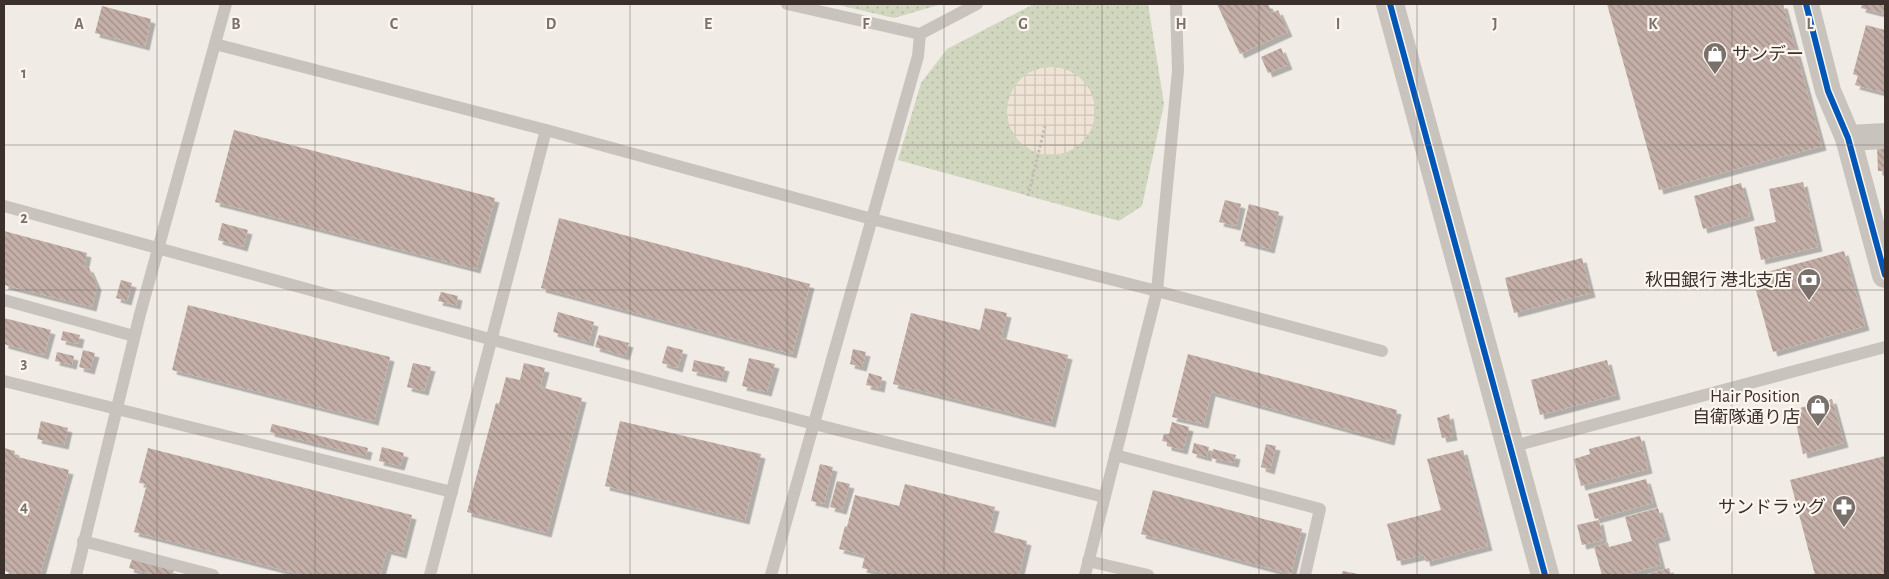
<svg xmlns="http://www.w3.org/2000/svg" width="1889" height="579" viewBox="0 0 1889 579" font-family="'Alegreya Sans','Noto Sans JP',sans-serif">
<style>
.grass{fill:url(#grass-dots)}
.plaza{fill:url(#plaza-grid)}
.building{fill:url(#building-back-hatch);filter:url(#shadow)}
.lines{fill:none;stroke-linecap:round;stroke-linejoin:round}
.path{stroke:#c2bbb6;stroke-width:3;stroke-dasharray:2.5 2.5;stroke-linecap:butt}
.service{stroke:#c9c3be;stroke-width:12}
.minor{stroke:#c9c3be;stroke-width:26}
.tertiary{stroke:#c9c3be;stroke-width:28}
.cycleway-casing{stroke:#fbf5ee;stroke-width:9}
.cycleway{stroke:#0057b8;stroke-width:6}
.grid{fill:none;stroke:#7a716c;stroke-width:1;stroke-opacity:0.55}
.labels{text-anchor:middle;stroke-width:4.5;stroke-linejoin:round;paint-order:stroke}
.poi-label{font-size:18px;fill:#3b302b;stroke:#fbf5ee;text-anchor:end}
.grid-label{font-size:16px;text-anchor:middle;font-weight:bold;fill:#7a716c;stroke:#fbf5ee;stroke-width:4.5;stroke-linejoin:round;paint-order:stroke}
</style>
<defs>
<pattern id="grass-dots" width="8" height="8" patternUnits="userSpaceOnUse" patternTransform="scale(1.25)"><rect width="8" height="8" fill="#d1d6bf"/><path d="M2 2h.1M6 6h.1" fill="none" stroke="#b4b8a4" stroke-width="1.8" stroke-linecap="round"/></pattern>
<pattern id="plaza-grid" width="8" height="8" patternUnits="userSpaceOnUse" patternTransform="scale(1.25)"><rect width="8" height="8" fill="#eee3d5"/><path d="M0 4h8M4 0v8" fill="none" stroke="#cdc3b7"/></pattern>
<pattern id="building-back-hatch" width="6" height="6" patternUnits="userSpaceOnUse" patternTransform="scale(1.25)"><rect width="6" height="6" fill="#c3afa7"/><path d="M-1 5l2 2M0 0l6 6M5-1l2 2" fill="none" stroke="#a08f88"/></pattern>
<filter id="shadow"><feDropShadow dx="4.5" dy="4.5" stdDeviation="0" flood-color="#0004"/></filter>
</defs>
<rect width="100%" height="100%" fill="#f0ebe5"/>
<g class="grass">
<path d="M834,4H942L894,18Z"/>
<path d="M1034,4H1148L1164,104L1142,206L1119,221L898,160L921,83L947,49Z"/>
</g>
<circle class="plaza" cx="1051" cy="111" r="44"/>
<g class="building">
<path d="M1217,4H1268L1272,13L1278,10L1288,32L1240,54Z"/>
<path d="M1607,4H1783L1822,146L1659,190Z"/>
<path d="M1862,4H1885V14L1861,8Z"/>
<path d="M102,6L151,19L145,46L95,33Z"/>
<path d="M1866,25L1885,30V93L1855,85L1858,76L1853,74Z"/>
<path d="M1281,48L1288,65L1268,73L1261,57Z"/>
<path d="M234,130L495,198L476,269L215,202Z"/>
<path d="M1877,147H1885V171H1878Z"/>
<path d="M1803,182L1818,247L1761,260L1754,227L1776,222L1769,189Z"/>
<path d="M1741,183L1750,216L1703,229L1694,196Z"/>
<path d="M1225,200L1241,204L1236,226L1219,222Z"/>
<path d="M1249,204L1279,212L1270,249L1240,241Z"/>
<path d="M559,218L810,284L792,354L541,288Z"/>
<path d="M222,223L248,230L243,247L218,240Z"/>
<path d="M4,231L87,253L84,267L89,268L97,286L92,307L4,285Z"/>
<path d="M1844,251L1865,326L1773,352L1752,276Z"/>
<path d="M1582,258L1591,293L1514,313L1505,278Z"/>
<path d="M121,280L132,283L127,301L116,298Z"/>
<path d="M441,292L458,296L456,305L438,301Z"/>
<path d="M188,305L390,357L374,421L172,370Z"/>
<path d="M985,308L1007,313L1001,338L1068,355L1051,423L893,384L911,313L980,330Z"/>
<path d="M558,312L594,322L589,342L553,332Z"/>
<path d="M4,318L51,330L44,355L4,344Z"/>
<path d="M63,331L80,335L78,344L61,340Z"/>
<path d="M599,335L629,343L625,356L595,347Z"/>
<path d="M667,346L683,350L678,368L662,363Z"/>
<path d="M853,349L866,352L862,367L850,364Z"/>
<path d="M83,350L95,353L90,370L79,367Z"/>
<path d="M57,352L74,356L72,365L55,361Z"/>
<path d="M1188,354L1397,410L1390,441L1211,392L1204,424L1172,417Z"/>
<path d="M749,358L775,364L767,392L742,386Z"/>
<path d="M694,360L725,367L722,378L692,371Z"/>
<path d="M1607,360L1616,395L1540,415L1531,380Z"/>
<path d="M413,363L431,367L424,391L407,387Z"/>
<path d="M524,363L545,368L540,387L582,398L547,533L467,512L496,403L499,404L506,377L520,380Z"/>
<path d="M869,373L882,377L880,388L866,385Z"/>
<path d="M1832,399L1844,443L1803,454L1793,410Z"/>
<path d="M1449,414L1453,436L1442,438L1437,418Z"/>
<path d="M41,421L68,428L64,445L37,439Z"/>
<path d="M620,421L761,454L745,520L605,486Z"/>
<path d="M1172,422L1189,427L1183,450L1167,446V442L1162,441L1164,434H1169Z"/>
<path d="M272,424L368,448L366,456L270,432Z"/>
<path d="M1640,436L1648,469L1581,486L1574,459L1590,454L1589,449Z"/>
<path d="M1194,443L1209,447L1207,457L1192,453Z"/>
<path d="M1266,444L1276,446L1270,470L1261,467Z"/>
<path d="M382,447L404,453L400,466L379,461Z"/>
<path d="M4,448L15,451L14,456L69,470L40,575H21L4,571Z"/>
<path d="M148,448L412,515L402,554L387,550L380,575H303L134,532L147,484L139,483Z"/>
<path d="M1213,449L1236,455L1234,463L1211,458Z"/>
<path d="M1463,450L1488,546L1426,562L1424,555L1397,561L1387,524L1441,510L1427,459Z"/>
<path d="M1885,456V575H1815L1790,480Z"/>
<path d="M820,464L833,467L824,504L811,501Z"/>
<path d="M1646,479L1653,503L1595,519L1588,494Z"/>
<path d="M837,481L850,484L842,510L830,507Z"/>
<path d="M905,484L995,507L989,531L1027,541L1019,575H892L862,568L865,555L839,549L845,526L847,527L855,495L899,506Z"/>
<path d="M1153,490L1302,529L1291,574L1141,534Z"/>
<path d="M1658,508L1666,536L1654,539L1661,565L1623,575H1602L1594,547L1608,543L1609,547L1632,541L1625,517Z"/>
<path d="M1599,520L1603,540L1582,545L1577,525Z"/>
<path d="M132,559L174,570L172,575H156L129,568Z"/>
<path d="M1669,568L1671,575H1645Z"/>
<path d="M1343,571L1358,574V575H1341Z"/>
</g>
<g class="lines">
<path class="path" d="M1028,196L1045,126"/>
<g class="service">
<path d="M787,4L920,34L977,4"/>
<path d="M215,44L546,130L872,219L1157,291L1382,351"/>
<path d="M4,206L508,344L814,424L1104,497"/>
<path d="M4,300L134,336"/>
<path d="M4,381L452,492"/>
<path d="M1510,447L1885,347"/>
<path d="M1115,455L1320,509L1305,575"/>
<path d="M83,541L213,575"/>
<path d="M1088,561L1148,575"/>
<path d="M76,575L140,314L226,4"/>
<path d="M430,575L546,130"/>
<path d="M771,575L918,56L920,34"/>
<path d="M1085,575L1157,291L1178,71L1176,4"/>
</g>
<g class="minor">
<path d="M1806,4L1828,91L1848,138L1885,275"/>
<path d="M1848,138L1885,136"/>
</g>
<path class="tertiary" d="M1390,4L1545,575"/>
<g class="cycleway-casing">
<g id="cycleway">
<path d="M1390,4L1545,575"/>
<path d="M1806,4L1828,91L1848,138L1885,275"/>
</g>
</g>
<use href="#cycleway" class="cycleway"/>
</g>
<path class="grid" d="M157,4V575M315,4V575M472,4V575M630,4V575M787,4V575M944,4V575M1102,4V575M1259,4V575M1417,4V575M1574,4V575M1732,4V575M4,145H1885M4,290H1885M4,434H1885"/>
<defs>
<g id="shop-pin" transform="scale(1.25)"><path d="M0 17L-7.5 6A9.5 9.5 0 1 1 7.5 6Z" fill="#7a716c" stroke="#fbf5ee"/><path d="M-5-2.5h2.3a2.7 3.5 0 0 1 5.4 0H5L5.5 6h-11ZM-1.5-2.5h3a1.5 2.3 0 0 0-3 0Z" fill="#fff"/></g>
<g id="bank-pin" transform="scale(1.25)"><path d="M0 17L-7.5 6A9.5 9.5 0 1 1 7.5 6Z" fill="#7a716c" stroke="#fbf5ee"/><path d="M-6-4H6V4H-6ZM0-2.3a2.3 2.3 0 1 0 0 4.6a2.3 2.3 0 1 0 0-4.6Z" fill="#fff"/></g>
<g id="pharmacy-pin" transform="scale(1.25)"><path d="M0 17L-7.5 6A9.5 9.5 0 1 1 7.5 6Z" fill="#7a716c" stroke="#fbf5ee"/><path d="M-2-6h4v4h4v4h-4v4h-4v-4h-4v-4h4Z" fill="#fff"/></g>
</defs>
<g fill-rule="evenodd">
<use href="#shop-pin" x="1715" y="54"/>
<use href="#bank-pin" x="1809" y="280"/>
<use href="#shop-pin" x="1818" y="406"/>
<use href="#pharmacy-pin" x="1844" y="507"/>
</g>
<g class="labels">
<g class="poi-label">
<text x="1732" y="60" text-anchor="start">サンデー</text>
<text x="1792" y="286">秋田銀行 港北支店</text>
<text x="1800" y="402">Hair Position<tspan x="1800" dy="21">自衛隊通り店</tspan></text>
<text x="1826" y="513">サンドラッグ</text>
</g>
</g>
<g class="grid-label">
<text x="79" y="29">A</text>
<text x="236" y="29">B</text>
<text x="394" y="29">C</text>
<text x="551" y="29">D</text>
<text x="708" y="29">E</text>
<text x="866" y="29">F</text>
<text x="1023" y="29">G</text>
<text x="1181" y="29">H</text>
<text x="1338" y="29">I</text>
<text x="1495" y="29">J</text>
<text x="1653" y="29">K</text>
<text x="1810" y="29">L</text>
<text x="24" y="78">1</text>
<text x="24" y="223">2</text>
<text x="24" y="368">3</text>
<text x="24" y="512">4</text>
</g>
<rect width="1889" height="579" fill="none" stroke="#3b302b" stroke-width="10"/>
</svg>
